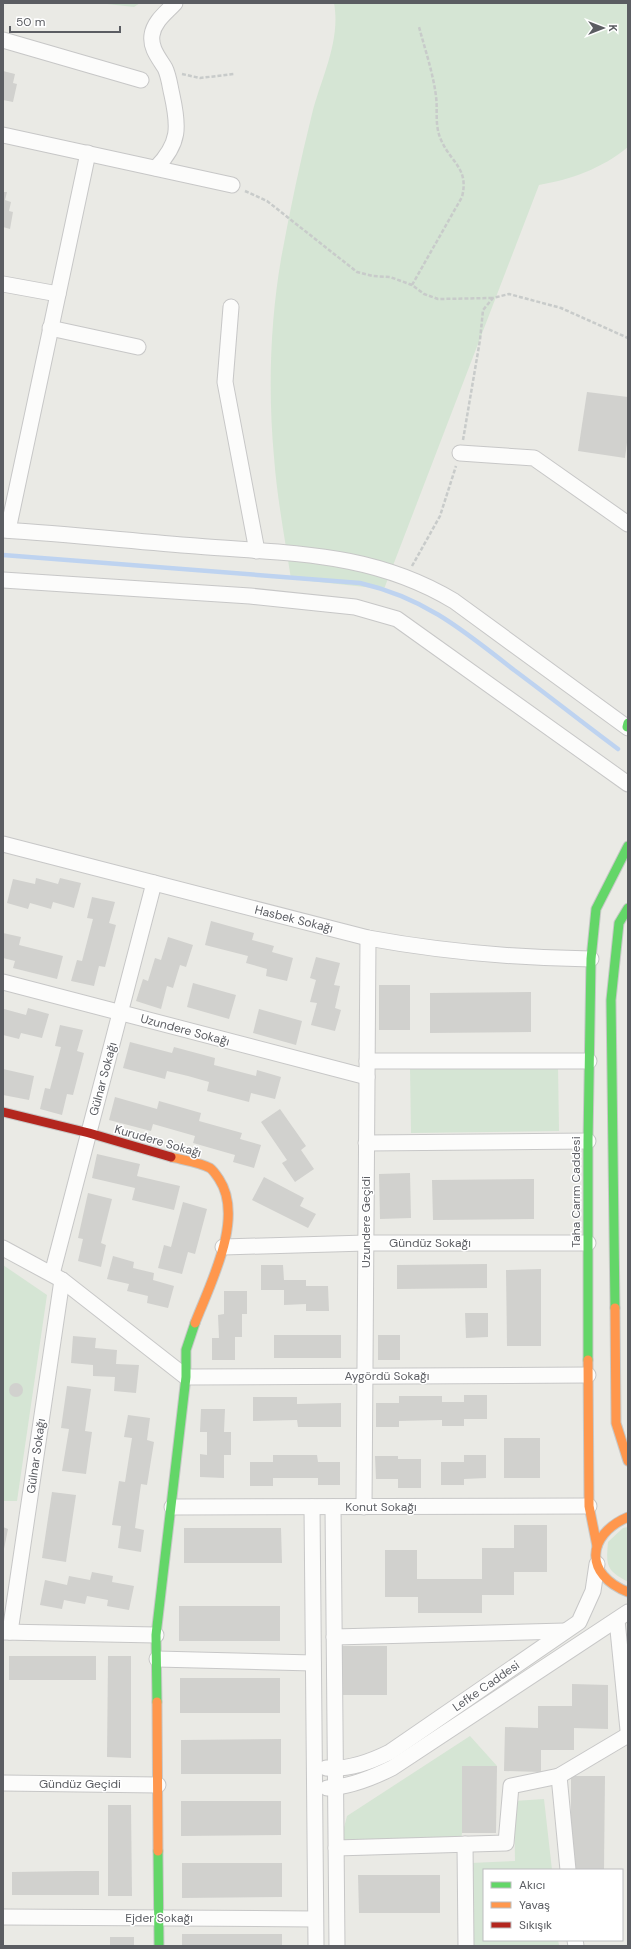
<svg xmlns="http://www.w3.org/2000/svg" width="631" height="1949" viewBox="0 0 631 1949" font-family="'DM Sans',sans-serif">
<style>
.green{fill:#d5e5d4}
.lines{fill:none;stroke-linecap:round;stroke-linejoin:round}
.stream{stroke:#bed3f0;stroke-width:4.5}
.building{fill:#d1d1ce}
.street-casing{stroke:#c7c7c7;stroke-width:17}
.fast-casing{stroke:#c7c8c7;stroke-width:11}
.slow-casing{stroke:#c7c8c7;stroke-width:11}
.jam-casing{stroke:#c7c8c7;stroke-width:11}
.path{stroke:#c8cbca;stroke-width:2.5;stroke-dasharray:4 2;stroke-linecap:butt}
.street{stroke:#fcfcfb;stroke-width:15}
.fast{stroke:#63d668;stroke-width:9}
.slow{stroke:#ff974d;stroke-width:9}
.jam{stroke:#b3261e;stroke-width:9}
.labels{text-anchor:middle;stroke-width:3;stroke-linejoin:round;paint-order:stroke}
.street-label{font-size:12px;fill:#5b5d62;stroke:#fff}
</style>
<rect width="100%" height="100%" fill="#eaeae5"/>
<g class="green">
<path d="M98,3H140L134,7Z"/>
<path d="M334,3H628V147C601,169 572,179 539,185L384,589L291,579C285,539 277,498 274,457C268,391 270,324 281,259C290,210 300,162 312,114C321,78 341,41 334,3Z"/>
<path d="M558,1065L559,1131L411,1133L410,1067Z"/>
<path d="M3,1265L47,1295L17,1501H3Z"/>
<path d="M628,1527V1582C606,1570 606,1566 608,1542L623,1528Z"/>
<path d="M470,1736L497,1766H463L462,1833L460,1847L340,1843L347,1816Z"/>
<path d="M544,1799L552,1870H484V1940H558L559,1945L471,1946L470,1863L515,1861L514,1801Z"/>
</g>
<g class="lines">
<path class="stream" d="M3,555L360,583C425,598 463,630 514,670C549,696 583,723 618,749"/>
</g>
<g class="building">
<path d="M3,71L15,74L13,83L17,84L13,102L3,100Z"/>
<path d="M3,192H7L5,200L11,202L9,211L13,212L10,229L3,227Z"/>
<path d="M587,392L628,397V435L625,458L578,451Z"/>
<path d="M36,878L58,884L60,878L81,883L74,908L53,902L51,909L30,903L28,909L7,903L13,879L35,884Z"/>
<path d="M92,897L115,902L109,923L116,925L105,967L99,966L94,986L71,981L77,960L82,961L93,919L87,918Z"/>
<path d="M211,921L254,933L252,940L274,946L272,952L293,958L287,981L266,976L267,969L246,963L248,956L205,945Z"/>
<path d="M3,933L21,937L19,945L63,956L57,979L13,968L15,961L3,958Z"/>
<path d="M168,937L193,945L186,967L180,965L173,988L167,986L161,1009L136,1001L143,979L148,981L155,958L161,960Z"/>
<path d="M316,957L340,963L334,985L340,986L335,1008L341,1010L335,1031L311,1025L317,1003L310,1002L316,980L310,978Z"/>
<path d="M193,983L236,995L229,1019L187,1007Z"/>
<rect x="379" y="985" width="31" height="45"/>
<path d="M531,992V1032L430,1033V993Z"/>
<path d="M28,1008L49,1014L42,1038L21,1033L19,1039L3,1035L4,1009L26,1015Z"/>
<path d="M259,1009L302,1021L296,1045L253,1033Z"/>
<path d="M60,1025L83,1030L77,1051L84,1053L73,1095L67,1094L62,1115L40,1109L45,1088L50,1089L61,1047L55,1046Z"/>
<path d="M130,1042L172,1053L174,1047L215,1058L214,1065L256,1076L257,1070L281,1077L275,1099L251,1093L249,1102L207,1091L209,1082L188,1076L167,1071L165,1079L123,1068Z"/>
<path d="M3,1069L34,1076L29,1100L3,1095Z"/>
<path d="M115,1097L157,1109L159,1101L201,1113L199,1121L242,1133L240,1139L261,1145L254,1168L233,1162L235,1155L193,1143L195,1136L153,1124L151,1131L109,1120Z"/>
<path d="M280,1109L306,1146L301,1150L314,1169L295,1182L282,1163L287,1160L261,1122Z"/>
<path d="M97,1154L140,1164L137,1176L180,1186L174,1210L132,1200L135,1188L92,1178Z"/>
<path d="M410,1173L411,1218L380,1219L379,1174Z"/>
<path d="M264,1177L304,1198L300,1206L316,1214L308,1228L252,1200Z"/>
<path d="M534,1179V1219L433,1220L432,1180Z"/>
<path d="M88,1193L112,1199L101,1243L106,1245L101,1267L78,1261L83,1239L78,1238Z"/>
<path d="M183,1202L207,1209L195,1254L188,1252L182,1274L158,1268L164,1245L171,1247Z"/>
<path d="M113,1256L134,1262L133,1268L154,1273L153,1280L174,1286L168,1308L147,1303L148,1296L127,1291L129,1284L107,1279Z"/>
<path d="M487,1264V1288L397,1289V1265Z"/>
<path d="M261,1265H283L284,1280H306V1286H328L329,1311H306V1304L284,1305V1290H261Z"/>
<path d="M541,1269V1346H507L506,1270Z"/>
<path d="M224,1291H247V1314H242V1337H235V1360H212V1338H219L218,1315L224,1314Z"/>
<path d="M465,1313H488V1337L466,1338Z"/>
<rect x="274" y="1335" width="67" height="23"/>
<rect x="378" y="1335" width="22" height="25"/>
<path d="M73,1336L96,1338L95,1348L117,1350L116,1364L139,1365L136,1393L114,1391L115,1377L93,1376V1365L71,1363Z"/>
<circle cx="16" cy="1390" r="7"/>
<path d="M67,1386L91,1389L85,1431L92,1432L86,1474L62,1471L69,1429L61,1428Z"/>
<path d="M464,1395H487V1419H464V1426H442V1420L399,1421V1427H376V1403H399V1396H442V1402H464Z"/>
<path d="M253,1397H297V1404L341,1403V1427H298L297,1420L253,1421Z"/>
<path d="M201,1409H225L224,1432H231V1455H224V1478L200,1477V1454L207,1455V1432H200Z"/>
<path d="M128,1415L150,1418L147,1440L154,1442L147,1485L141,1484L135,1528L144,1530L141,1552L118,1548L121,1526L112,1525L119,1481L125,1482L132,1438L124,1437Z"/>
<rect x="504" y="1438" width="36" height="40"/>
<path d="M273,1455H317L318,1462H340V1485H318V1478H273V1486H250V1462H273Z"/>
<path d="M464,1455H486V1478L464,1479V1485H441V1462H464Z"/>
<path d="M375,1456H398V1459H421V1488H398V1479H376Z"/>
<path d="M52,1492L76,1495L66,1562L42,1558Z"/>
<path d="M514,1525H547V1572H514V1595H482V1613H418V1597H385V1550H417V1579H482V1548H514Z"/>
<path d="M3,1527L8,1529L4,1549H3Z"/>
<path d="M184,1528H281L282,1563H184Z"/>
<path d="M92,1572L113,1576L112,1582L134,1586L129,1610L107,1606L108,1600L87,1596L85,1604L64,1600L62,1609L40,1605L45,1580L67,1585L69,1576L90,1580Z"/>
<rect x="179" y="1606" width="101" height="35"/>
<rect x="342" y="1646" width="45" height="49"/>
<rect x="9" y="1656" width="87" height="24"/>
<path d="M108,1656H131V1758L107,1757Z"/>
<rect x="180" y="1678" width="100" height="35"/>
<path d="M572,1684L608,1685V1729L574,1728V1750H541V1772L504,1771L505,1727L538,1728V1706H572Z"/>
<path d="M281,1739V1774H181V1740Z"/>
<path d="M462,1766H497L496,1833H462Z"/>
<path d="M571,1776H605L604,1870H571Z"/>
<path d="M181,1801H281V1835L181,1836Z"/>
<path d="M108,1805H131L132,1896H108Z"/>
<path d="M182,1863H282V1897L182,1898Z"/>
<path d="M77,1871H99V1895H12V1872Z"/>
<path d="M358,1875H440V1913H359Z"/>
<rect x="182" y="1934" width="100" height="12"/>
<rect x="110" y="1937" width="24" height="9"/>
</g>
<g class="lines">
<g class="street-casing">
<g id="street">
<path d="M3,40L141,80"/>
<path d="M3,135L232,185"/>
<path d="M156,168C180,143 179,127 172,95C170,87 169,76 165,68C159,58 150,48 152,35C154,21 167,12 175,3"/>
<path d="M3,284L58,294"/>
<path d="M231,307L225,382L257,551"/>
<path d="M50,328L138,347"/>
<path d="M460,453L534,458L628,524"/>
<path d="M3,530C67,534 132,541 196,546C289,554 371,551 454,601L628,728"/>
<path d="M8,530L88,153"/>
<path d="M3,580L250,596L355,607L397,619L628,784"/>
<path d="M3,844L368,938C444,952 513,958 591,959"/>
<path d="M3,982L367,1077"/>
<path d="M367,1061H589"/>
<path d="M366,1143L588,1141"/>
<path d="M223,1247L366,1243H588"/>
<path d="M3,1248L62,1280L186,1377L588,1375"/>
<path d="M52,1274L154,883"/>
<path d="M172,1507L589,1506"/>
<path d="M312,1507L316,1946"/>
<path d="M333,1507L337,1946"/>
<path d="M364,1507L368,938"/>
<path d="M617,1620L628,1730"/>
<path d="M3,1632L156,1635"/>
<path d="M10,1632L62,1280"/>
<path d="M334,1637L565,1631"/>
<path d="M157,1659L313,1663"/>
<path d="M326,1768C349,1770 370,1762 390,1752L579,1622L593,1591L597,1564"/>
<path d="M559,1776L568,1870"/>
<path d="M3,1783L158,1785"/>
<path d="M327,1788C350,1787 372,1778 392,1768L628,1612"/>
<path d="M465,1844L466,1946"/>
<path d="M336,1848L506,1843L511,1786L559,1776L628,1735"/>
<path d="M3,1917L315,1919"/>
<path d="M575,1940L576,1946"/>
</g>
</g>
<g class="fast-casing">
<g id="fast">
<path d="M627,727L628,723"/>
<path d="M615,1308L611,1000L619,923L628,908"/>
<path d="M588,1360V1141L591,959L596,909L628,846"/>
<path d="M157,1702L156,1635L186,1377V1350L195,1323"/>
<path d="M158,1851L159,1946"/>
</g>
</g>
<g class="slow-casing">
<g id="slow">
<path d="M171,1157C183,1160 199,1162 210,1168C213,1170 217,1176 219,1179C245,1218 210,1284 195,1323"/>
<path d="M615,1308L616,1423L628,1461"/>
<path d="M588,1360L589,1506L597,1546"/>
<path d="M628,1517C586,1535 584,1575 628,1592"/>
<path d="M157,1702L158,1851"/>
</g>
</g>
<g class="jam-casing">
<path id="jam" d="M3,1112L89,1133L171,1157"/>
</g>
<g class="path">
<path d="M182,74L200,78L234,74"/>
<path d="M245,191L267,201L357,272L373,276L390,277L412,285L424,294L438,299L493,298"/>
<path d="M412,285L462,197C469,169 452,163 442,142C434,126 438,112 436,96C433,73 425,49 419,27"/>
<path d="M463,440L480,340L483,310L493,298L509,294L561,308L628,338"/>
<path d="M412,566L440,516L456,466"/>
</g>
<use href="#street" class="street"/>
<use href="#fast" class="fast"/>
<use href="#slow" class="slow"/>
<use href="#jam" class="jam"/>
</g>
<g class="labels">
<g class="street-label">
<text transform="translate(294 919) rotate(14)" y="4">Hasbek Sokağı</text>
<text transform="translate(185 1030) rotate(15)" y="4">Uzundere Sokağı</text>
<text transform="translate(103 1079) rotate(-75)" y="4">Gülnar Sokağı</text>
<text transform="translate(158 1141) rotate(16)" y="4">Kurudere Sokağı</text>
<text transform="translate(576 1192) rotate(-90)" y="4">Taha Carım Caddesi</text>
<text transform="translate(366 1222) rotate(-90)" y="4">Uzundere Geçidi</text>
<text x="430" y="1247">Gündüz Sokağı</text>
<text x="387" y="1380">Aygördü Sokağı</text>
<text transform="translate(36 1456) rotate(-82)" y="4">Gülnar Sokağı</text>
<text x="381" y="1511">Konut Sokağı</text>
<text transform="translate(486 1686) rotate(-35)" y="4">Lefke Caddesi</text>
<text x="80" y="1788">Gündüz Geçidi</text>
<text x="159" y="1922">Ejder Sokağı</text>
</g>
</g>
<rect width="631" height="1949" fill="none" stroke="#5b5d62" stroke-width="8"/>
<rect x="483" y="1869" width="140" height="72" fill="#ffffff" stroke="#bdbec0"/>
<rect x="491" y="1882" width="20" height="6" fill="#63d668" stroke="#bdbec0"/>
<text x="519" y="1889" font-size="12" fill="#5b5d62">Akıcı</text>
<rect x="491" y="1902" width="20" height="6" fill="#ff974d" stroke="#bdbec0"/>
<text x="519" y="1909" font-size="12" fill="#5b5d62">Yavaş</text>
<rect x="491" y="1922" width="20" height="6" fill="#b3261e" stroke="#bdbec0"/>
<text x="519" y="1929" font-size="12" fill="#5b5d62">Sıkışık</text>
<g transform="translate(603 28) rotate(90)" stroke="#ffffff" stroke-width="3" paint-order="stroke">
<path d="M0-3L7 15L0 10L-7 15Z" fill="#5b5d62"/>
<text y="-6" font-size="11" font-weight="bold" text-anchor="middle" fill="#5b5d62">K</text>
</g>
<path d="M10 26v6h110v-6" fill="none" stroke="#5b5d62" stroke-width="2"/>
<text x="16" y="26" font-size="12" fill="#5b5d62" stroke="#ffffff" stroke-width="3" paint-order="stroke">50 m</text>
</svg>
